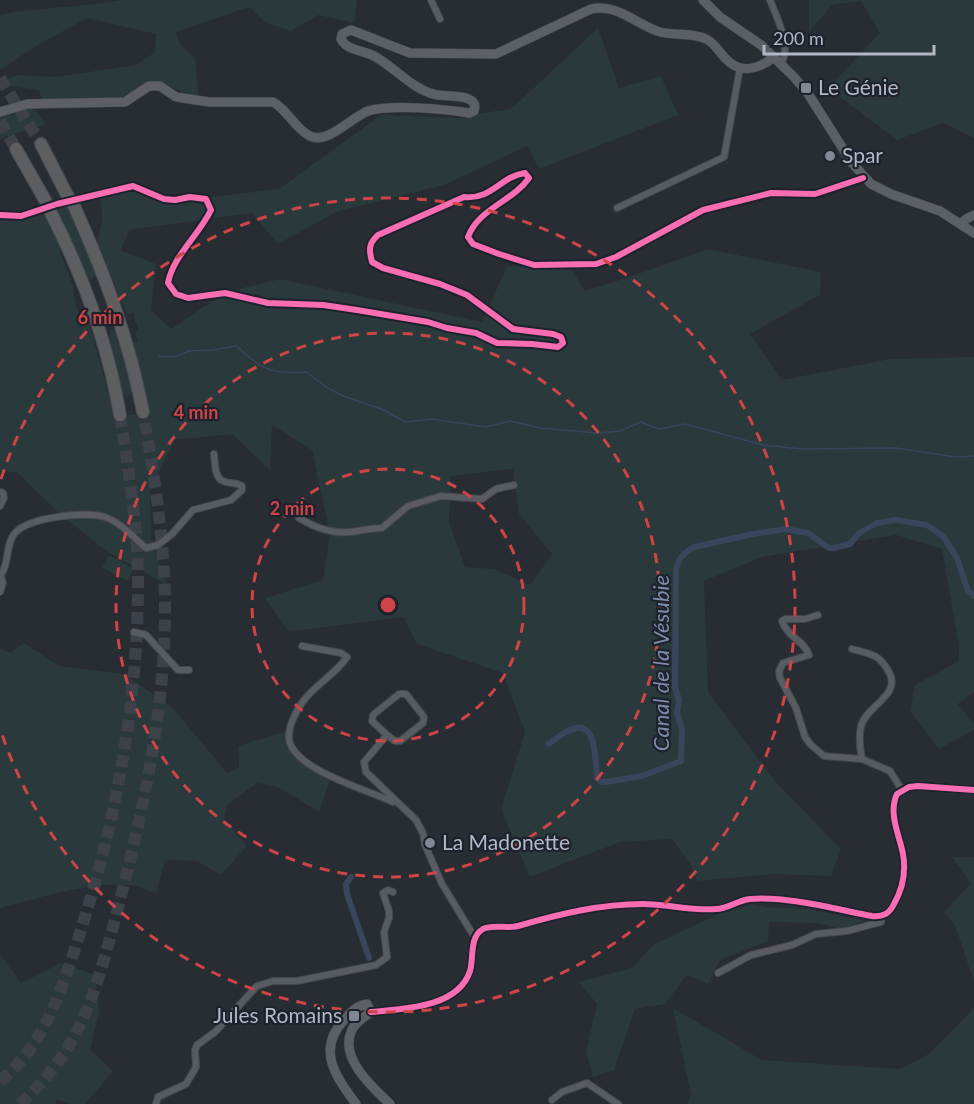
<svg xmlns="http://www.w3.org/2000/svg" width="974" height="1104" viewBox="0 0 974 1104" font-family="Lato,sans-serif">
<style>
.green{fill:#2a393b;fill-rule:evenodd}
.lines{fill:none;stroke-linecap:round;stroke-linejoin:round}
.stream{stroke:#39455b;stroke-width:1.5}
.canal{stroke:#39455b;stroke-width:6}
.highway-tunnel{stroke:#3d4149;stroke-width:12;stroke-dasharray:12 6;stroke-linecap:butt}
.street-casing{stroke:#44474c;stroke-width:8}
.secondary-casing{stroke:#44474c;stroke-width:10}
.highway-casing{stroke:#45484f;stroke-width:14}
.street{stroke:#585b61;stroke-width:6}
.secondary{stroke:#5c5f66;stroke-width:9}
.highway{stroke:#5c5e62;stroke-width:12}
.highway-bridge-casing{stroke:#45484f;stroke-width:14;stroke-linecap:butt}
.highway-bridge{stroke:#5c5e62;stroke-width:12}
.cycleway-casing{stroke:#1d222d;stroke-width:10}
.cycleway{stroke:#f96db3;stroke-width:6}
.ring{fill:none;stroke:#cf4547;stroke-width:3;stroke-dasharray:10 8}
.poi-dot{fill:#828791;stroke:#1d222d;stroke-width:2}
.labels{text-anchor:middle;stroke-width:4.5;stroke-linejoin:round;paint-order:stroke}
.poi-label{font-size:21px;fill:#b2b8c4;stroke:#1d222d;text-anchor:start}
.water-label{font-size:22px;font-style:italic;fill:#7d8da9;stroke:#1d222d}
.centre{fill:#cf4547;stroke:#1d222d;stroke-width:3}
.ring-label{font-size:18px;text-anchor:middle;font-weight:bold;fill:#cf4547;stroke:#1d222d;stroke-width:4.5;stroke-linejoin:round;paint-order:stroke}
</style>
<rect width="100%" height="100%" fill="#282c33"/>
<g class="green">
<path d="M121,0H357L354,23L318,15L291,31L266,23L249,7L176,32L180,44L195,58L199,98L158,82L130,97L42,100L39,90L0,85V81L19,75L55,77L136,65L155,52L156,34L87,18L38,45L0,70V15C40,6 81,8 121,0Z"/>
<path d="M809,0H974V138L943,123L897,140L828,88L880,33L861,1L832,5L809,32Z"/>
<path d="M598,28L619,88L661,76L678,115L539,169L527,146L444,185L338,211L278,244L252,213L129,230L121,250L156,264L151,310L171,329L226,292L280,279L482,322L507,266L571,269L585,291L629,277L708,249L821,272L820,295L750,334L782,380L890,359L974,357V692L958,704L974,724V730L939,749L910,711L915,685L959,661V646L942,549L896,535L762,557L704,581L708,692L774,780L841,849L831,876L775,874L697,881L690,864L672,839L620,842L530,877L501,809L525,732L503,673L417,644L403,617L289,632L265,598L323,580L330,535L312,450L272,425L270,470L232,434L175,440L150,491L151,539L167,585L106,551L59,513L18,473L0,471V218L23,220L45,211L62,247L59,249L73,286L75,301L81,321L88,319L115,417L149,412L133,343L138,341L135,332L138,330L133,312L127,314L97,243L102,220L101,197C113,194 129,187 141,191C151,194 158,201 169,202L279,189L381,115L466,118L480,113L511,109ZM513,469L519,514L552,554L530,585L494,569L465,567L449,522L451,476Z"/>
<path d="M25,107H33L46,124L0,139V115Z"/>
<path d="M67,206L98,276L89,280L55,209Z"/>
<path d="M110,328L118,333L134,390L128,397L122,392L109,340Z"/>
<path d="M109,555L134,569L127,581L102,567Z"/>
<path d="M24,643L59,666L124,674L173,708L227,773L239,767L238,746L286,731L300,762L331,778L319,812L278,787L257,783L227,805L224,820L247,846L221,875L197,861L165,860L156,893C149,891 141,887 134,886C90,880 42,898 0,908V648L10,653Z"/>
<path d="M952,857H974V982L955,925L944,912L971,883Z"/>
<path d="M754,904L766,907L808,909L867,921L841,929L816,923L769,922L768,941L720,960L708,984L687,975L665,1004L635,1009L614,1070L593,1077L586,1052L597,1004L578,982L632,968L653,945L718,914Z"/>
<path d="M0,954L21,983L61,963L95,975L99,1012L90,1050L113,1071L85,1104H71L57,1100L55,1104H0Z"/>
<path d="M673,1008L762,1060L900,1069L929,1054L974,1008V1104H687L691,1095Z"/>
</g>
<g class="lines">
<path class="stream" d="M159,356L174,357L189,351L212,350L237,346C260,370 273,374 306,372L326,387L343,396L384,410L405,422L431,419L486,427L510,421L540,428L597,433L620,431L641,422L659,429L685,424L763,445L802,449L896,448L956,457L974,456"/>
<g class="canal">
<path d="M548,744C555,740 561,734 568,731C598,715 595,762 597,778L601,782H606L642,776L681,761L682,729L677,713L679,700L675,687L676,570C678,558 685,552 694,547L753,534L786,529L808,533L829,548H834L850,544L859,533L877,523L896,520L927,525L943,536L957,558L968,591L974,596"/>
<path d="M351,877L346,884L347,894L369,958"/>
</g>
<g class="highway-tunnel">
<path d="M0,78L41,144"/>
<path d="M0,121L16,149"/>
<path d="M0,1081C45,1045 62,989 79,936C115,825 137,708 138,591C139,532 129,473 120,415"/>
<path d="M20,1104C42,1084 62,1060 76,1033C98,990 109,942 121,896C146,799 166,701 165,601C164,537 154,474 143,412"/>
</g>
<g class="street-casing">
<g id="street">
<path d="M431,0L440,19"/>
<path d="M770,0C777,18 792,46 781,64"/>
<path d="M617,208L724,157L740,68"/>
<path d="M0,215L21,216L57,204L133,186L164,199L175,200L190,197L206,199L211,210C199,235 173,256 168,283L176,294L188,298L225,293L268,303L323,305L357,310L428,322L447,328L476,333L497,343L532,344L558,347L563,343L561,337L553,334L513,329L467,295L440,284L383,268L372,262C369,250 368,244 378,235L464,197C492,200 501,176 525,173L529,178C513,201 478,209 468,237L473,244L499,254L534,265L596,264L616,257L703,210L771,193L815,194L863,178"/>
<path d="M0,492L3,493L4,498L0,506"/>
<path d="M299,518C314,527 331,534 349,532C360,531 370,528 382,528L408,506L441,496L482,499L496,489L514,485"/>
<path d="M0,576C10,564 5,544 15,533C29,517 86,511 105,517C120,522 134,538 146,548L158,545L172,534L193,510L231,500L242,490V486C235,482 229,484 223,481C214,478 215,461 214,454"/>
<path d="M0,592L3,583L1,576"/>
<path d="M818,615L805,619H785L782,621C787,637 805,641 809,655L783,663L779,671L780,678L796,708L805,737L811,745L824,756L862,759"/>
<path d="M134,632L146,635L178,670H189"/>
<path d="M302,646L341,653L347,657C336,674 316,684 304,700C297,709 288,726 289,738C291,769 368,790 393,802"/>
<path d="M852,649C871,654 879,654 889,672C902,695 866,706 861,726C859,735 860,749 862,759L890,771L902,790"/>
<path d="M387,735L372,721L373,715L399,694H406L424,717L423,723L400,741H395L387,735L364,762L366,772L416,820L423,833L425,845L442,884L475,938"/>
<path d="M718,973L751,955L792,945L816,934L847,931L881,922L882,916"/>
<path d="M552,1100L562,1092L587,1083L618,1104"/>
<path d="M156,1104L158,1097L186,1084L196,1067L195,1050L197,1045L215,1032L257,986L273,981H297L376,965L387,957L384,932L389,918V911L383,893L388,890L393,892"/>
</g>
</g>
<g class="secondary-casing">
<g id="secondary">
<path d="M703,0L720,17L761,45L793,76L807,92L852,163L871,184L891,194L940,211L974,233"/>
<path d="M0,112L27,104L125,102L149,86H160L176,97L209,102H273C288,110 295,129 310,136C327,145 352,117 368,111C391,104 444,109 469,113L474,111C480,92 445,98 433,94C410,87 394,67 374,56C363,50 347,51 341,39L342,34L351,30L410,53L496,54L591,9C617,3 637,25 660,32C675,36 692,32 706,39C715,43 718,51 725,58C740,75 759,69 774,57"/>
<path d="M961,224L966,219L974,215"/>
<path d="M371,1012C403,1009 458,1008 470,971C474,958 469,937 483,929C493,924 507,929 518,926C559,914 601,904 643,904C667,904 692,911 716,909C728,909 738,900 750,899C787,896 835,909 872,916C883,917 889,914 894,904C903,888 906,871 903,854C899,834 888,813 897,794L909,787L918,786L974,790"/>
<path d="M371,1012C363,1018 354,1023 351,1032C340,1059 373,1088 390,1104"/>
<path d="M356,1104C336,1077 316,1050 344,1020C350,1013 357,1005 367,1004L371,1012"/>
</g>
</g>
<g class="highway-casing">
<g id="highway">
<path d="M41,144L66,193"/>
<path d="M16,149L45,200"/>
<path d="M75,208C105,275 129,340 143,412"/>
<path d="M52,215C84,278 108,345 120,415"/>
</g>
</g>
<use href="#street" class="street"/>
<use href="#secondary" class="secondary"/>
<use href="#highway" class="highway"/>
<g class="highway-bridge-casing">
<g id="highway-bridge">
<path d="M66,193L75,208"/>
<path d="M45,200L52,215"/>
</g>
</g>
<use href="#highway-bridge" class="highway-bridge"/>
<g class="cycleway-casing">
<g id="cycleway">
<path d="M0,215L21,216L57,204L133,186L164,199L175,200L190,197L206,199L211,210C199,235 173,256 168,283L176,294L188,298L225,293L268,303L323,305L357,310L428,322L447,328L476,333L497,343L532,344L558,347L563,343L561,337L553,334L513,329L467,295L440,284L383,268L372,262C369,250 368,244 378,235L464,197C492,200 501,176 525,173L529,178C513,201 478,209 468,237L473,244L499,254L534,265L596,264L616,257L703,210L771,193L815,194L863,178"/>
<path d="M371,1012C403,1009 458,1008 470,971C474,958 469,937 483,929C493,924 507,929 518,926C559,914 601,904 643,904C667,904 692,911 716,909C728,909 738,900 750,899C787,896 835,909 872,916C883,917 889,914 894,904C903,888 906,871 903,854C899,834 888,813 897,794L909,787L918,786L974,790"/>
</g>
</g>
<use href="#cycleway" class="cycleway"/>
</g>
<g class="ring">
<circle cx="388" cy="605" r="136"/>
<circle cx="388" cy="605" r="272"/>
<path d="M1 479A407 407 0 1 1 1 731"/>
</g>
<g class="poi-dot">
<rect x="800" y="82" width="12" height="12" rx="3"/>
<circle cx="830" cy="156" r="6"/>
<circle cx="430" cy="843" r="6"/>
<rect x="348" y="1010" width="12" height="12" rx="3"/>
</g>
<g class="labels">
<g class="poi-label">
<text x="818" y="95">Le Génie</text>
<text x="842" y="163">Spar</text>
<text x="442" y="850">La Madonette</text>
<text x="342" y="1023" text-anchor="end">Jules Romains</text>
</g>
<g class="water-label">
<text transform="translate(661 663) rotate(-90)" y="8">Canal de la Vésubie</text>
</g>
</g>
<circle cx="388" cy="605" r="9" class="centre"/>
<g class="ring-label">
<text x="100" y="324">6 min</text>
<text x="196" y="419">4 min</text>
<text x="292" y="515">2 min</text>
</g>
<path d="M764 45v9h170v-9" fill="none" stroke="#b2b8c4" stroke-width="3"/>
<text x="773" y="45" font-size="18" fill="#b2b8c4" stroke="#1d222d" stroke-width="4.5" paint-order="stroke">200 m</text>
</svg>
